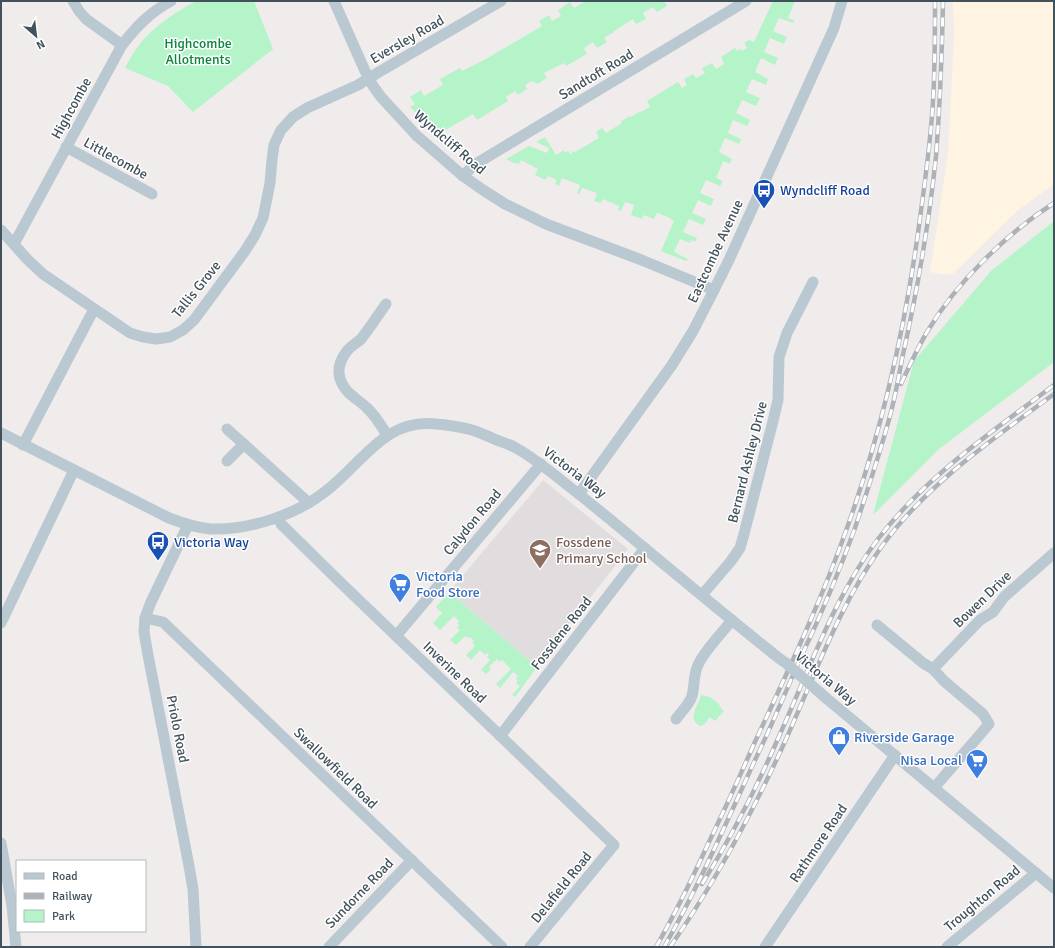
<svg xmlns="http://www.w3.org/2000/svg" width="1055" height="948" viewBox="0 0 1055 948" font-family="Signika,sans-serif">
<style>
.commercial{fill:#fef4e1}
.education{fill:#e1ddde}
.green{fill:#b4f4c8}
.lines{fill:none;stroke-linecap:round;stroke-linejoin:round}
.street{stroke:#bac8d1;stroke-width:11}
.rail-casing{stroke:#adb2b8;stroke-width:4.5}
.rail{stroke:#fff;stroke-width:3;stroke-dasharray:9;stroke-linecap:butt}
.street-bridge{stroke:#bac8d1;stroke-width:11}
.labels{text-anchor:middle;stroke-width:3;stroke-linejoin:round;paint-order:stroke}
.street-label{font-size:14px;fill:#42525c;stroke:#fff}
.park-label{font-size:14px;fill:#0b8540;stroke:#fff}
.transit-label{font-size:14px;fill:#164399;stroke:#fff;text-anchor:start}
.education-label{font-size:14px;fill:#785e54;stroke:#fff;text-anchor:start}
.shop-label{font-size:14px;fill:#366cbe;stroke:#fff;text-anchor:start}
</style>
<rect width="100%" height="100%" fill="#f0ecec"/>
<path class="commercial" d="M953,1H1054V184L1017,211L954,273L947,275L930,272L948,154L954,37Z"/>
<path class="education" d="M543,480L628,549L537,667L449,592Z"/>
<g class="green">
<path d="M196,1H254L273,49L193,112L168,86L125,68C131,57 137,46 146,37C160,22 178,11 196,1Z"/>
<path d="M586,1H664L667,6L657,12L653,7L643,13L646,19L636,24L633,19L614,31V32L604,38L607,42L597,48L593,42L584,48L587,54L566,66L564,63L544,73L547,78L537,84L536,82L534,83L532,81L525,85L527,89L518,95L515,91L506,97L508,101L477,120L473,114L442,132L447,142L451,140L458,151L449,145L410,107L415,104L410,97L421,90L424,96L443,85L440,79L460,68L462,71L484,60L542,26L539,21L549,15L552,21L561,16L558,10L570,2L574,8Z"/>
<path d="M773,1H795L788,18L795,21L793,23L779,18L773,31L787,37L784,44L770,38L764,52L778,58L775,65L761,58L755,72L768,79L766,85L752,79L746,92L760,98L756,106L742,100L736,113L750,120L747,126L733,120L728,133L741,139L739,144L725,138L719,152L732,159L730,164L723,161L716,178L723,181L720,186L706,180L700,193L714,199L711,206L698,200L692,213L706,219L703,225L689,219L683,232L697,238L695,242L691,240L690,243L680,239L674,252L688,259L686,261L661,251L674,221L668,217L657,213L654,219L644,215L642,219L631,215L634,205L625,202L621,211L618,210L619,206L603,199L601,203L594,201L597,193L582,188L579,194L577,193L580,185L562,178L559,186L555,184L557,180L548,176L545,180L535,175L538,169L521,160L519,164L517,163L516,164L506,159L529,146L547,153L549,148L536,142L545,137L556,155L564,150L565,153L568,151L570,154L574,151L575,152L599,138L596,132L602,128L606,133L622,123L621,121L630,116L631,117L640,111L641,112L650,107L647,101L678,82L682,88L687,85L684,79L693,74L696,78L705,73L702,68L712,63L716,69L724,64L721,57L735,48L737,51L741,49L742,51L747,48L744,43L749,40L754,42Z"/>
<path d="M1054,221V362L939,449L873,515L914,361L991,271Z"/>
<path d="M449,592L537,667L515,697L512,695L520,686L516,683L518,681L516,679L518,676L513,672L500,688L496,684L511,669L502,660L500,662L497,659L489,667L491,669L486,674L481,670L490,660L487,657L489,655L487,653L485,655L480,650L471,660L466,655L475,646L472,642L474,641L470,637L468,638L465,636L456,645L450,640L460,630L457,628L459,625L457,623L459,621L454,616L440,630L433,623L442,613L436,607Z"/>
<path d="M701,695L710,697L720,705L719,706L724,711L715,721L710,717L704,725L700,726C686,718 699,706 701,695Z"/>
</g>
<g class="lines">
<g class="street">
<path d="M73,1L79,11L86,19L122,45"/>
<path d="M334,1L365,71L373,86L381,97L416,135L463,176L483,190L505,204L546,224L639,259L714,290"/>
<path d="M66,147L152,194"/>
<path d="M463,176L474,165L746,1"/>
<path d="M1,230L27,259L43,274L130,333L143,337L156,339L170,337L183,330L194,320L245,251L255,235L263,218L270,183L272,160L274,145L281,130L293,117L307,108L358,85L379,72L501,1"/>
<path d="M14,244L122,45C137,26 149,13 171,1"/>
<path d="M386,304C378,315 370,328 361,339C357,343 351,346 347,351C336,365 336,379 348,392C354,398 361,402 367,408C375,415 381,425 387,435"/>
<path d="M227,429L309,503"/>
<path d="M1,433L169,518C182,523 196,528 211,529C250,530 296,515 326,491C362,464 384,418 436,424C448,425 461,427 472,430C481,433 490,437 499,441C505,443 511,445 516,448C534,458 550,471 566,484C592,504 617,525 642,546C688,584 733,622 780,659"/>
<path d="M23,445L94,309"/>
<path d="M227,461L244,444"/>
<path d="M579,494L672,365L693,331L714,290L729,260L834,28L842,1"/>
<path d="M279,517L281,524L342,584L614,845L530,947"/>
<path d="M188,525L151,602L145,618L144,632L148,655L189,866L193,889L196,947"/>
<path d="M702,595L731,561L740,548L744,534L773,421L778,400L779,357L787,333L813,282"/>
<path d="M145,618L163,622L502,947"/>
<path d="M1,623L74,470"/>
<path d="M877,625L923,663L933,669L944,681L983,714L989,724L934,788"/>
<path d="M396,636L541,464"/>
<path d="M933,669L980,620L993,612L1004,597L1054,553"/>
<path d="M826,698L1054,888"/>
<path d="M676,719C681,712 689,705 692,696C695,685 693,673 699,663C706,649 722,633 732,620"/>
<path d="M500,736L645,548"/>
<path d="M1,843L12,906L16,947"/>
<path d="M329,947L412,860"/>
<path d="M765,947L895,755"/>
<path d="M947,947L1036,873"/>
</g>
<g class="rail-casing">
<g id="rail">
<path d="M901,384C909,367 917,349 927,332C956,283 1006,234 1054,203"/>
<path d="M702,884C732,836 758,785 780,734C810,668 834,597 878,539C926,476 992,432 1054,385"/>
<path d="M656,947C675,914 692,879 708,844C724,811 739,778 754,744C787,673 821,602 847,528C884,425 907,319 921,211C926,174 931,138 933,101C935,68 935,34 935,1"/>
<path d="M664,947C699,886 727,821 756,758C772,725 786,691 801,657C821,615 839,572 855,528C868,488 882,448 892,408C896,392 899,375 902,359C917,292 929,224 936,156C940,104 942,53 943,1"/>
<path d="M670,947C716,881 754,810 787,737C816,672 840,604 882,546C927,484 993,439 1054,394"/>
</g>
</g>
<use href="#rail" class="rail"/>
<path class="street-bridge" d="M780,659L786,663L826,698"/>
</g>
<defs>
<g id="bus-pin" transform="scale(1.15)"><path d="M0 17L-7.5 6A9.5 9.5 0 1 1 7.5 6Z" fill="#1a4fb4" stroke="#fff"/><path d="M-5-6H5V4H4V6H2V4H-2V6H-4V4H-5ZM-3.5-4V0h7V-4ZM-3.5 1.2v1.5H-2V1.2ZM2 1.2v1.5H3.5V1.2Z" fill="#fff"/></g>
<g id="school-pin" transform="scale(1.15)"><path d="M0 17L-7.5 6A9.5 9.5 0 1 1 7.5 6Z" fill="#8d6e63" stroke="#fff"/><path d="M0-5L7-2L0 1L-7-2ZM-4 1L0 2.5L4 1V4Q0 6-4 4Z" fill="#fff"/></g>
<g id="supermarket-pin" transform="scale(1.15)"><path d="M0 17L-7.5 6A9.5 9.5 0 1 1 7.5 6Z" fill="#3f7fe0" stroke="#fff"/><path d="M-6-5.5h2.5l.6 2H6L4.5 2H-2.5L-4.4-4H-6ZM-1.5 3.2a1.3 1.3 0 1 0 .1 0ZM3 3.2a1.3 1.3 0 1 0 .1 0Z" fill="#fff"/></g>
<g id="shop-pin" transform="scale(1.15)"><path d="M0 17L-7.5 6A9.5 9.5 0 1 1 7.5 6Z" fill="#3f7fe0" stroke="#fff"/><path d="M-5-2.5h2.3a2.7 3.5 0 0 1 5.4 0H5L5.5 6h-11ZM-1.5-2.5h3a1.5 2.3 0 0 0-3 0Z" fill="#fff"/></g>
</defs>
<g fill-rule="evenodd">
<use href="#bus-pin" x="764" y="190"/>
<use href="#bus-pin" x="158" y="542"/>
<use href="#school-pin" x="540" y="550"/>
<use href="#supermarket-pin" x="400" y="584"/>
<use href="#shop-pin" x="839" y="737"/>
<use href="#supermarket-pin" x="977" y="760"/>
</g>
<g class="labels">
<g class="street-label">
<text transform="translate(407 39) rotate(-30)" y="5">Eversley Road</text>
<text transform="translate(596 74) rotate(-31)" y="5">Sandtoft Road</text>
<text transform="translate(71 108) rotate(-61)" y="5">Highcombe</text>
<text transform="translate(450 142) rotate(41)" y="5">Wyndcliff Road</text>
<text transform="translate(116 158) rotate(29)" y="5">Littlecombe</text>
<text transform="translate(715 251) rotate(-65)" y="5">Eastcombe Avenue</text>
<text transform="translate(196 289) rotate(-51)" y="5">Tallis Grove</text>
<text transform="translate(747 462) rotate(-76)" y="5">Bernard Ashley Drive</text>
<text transform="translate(575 472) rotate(37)" y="5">Victoria Way</text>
<text transform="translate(472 522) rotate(-50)" y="5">Calydon Road</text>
<text transform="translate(982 599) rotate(-44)" y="5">Bowen Drive</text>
<text transform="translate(561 633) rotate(-52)" y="5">Fossdene Road</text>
<text transform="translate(455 672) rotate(44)" y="5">Inverine Road</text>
<text transform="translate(826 678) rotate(40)" y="5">Victoria Way</text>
<text transform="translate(178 729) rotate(79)" y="5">Priolo Road</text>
<text transform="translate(336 768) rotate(44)" y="5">Swallowfield Road</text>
<text transform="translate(818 843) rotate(-56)" y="5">Rathmore Road</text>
<text transform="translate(561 887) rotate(-51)" y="5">Delafield Road</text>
<text transform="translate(359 893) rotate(-46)" y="5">Sundorne Road</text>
<text transform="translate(982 898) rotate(-40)" y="5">Troughton Road</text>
</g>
<g class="park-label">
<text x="198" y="48">Highcombe<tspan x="198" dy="16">Allotments</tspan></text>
</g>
<g class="transit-label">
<text x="780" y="195">Wyndcliff Road</text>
<text x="174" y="547">Victoria Way</text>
</g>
<g class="education-label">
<text x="556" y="547">Fossdene<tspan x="556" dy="16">Primary School</tspan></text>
</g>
<g class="shop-label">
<text x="416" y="581">Victoria<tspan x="416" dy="16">Food Store</tspan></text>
<text x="854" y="742">Riverside Garage</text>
<text x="962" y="765" text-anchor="end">Nisa Local</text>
</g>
</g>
<rect width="1055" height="948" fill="none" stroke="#42525c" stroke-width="4"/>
<rect x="16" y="860" width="130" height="72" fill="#ffffff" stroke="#b3babe"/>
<rect x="24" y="873" width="20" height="6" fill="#bac8d1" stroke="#b3babe"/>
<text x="52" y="880" font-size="12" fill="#42525c">Road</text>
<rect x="24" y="893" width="20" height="6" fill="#adb2b8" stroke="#b3babe"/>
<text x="52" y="900" font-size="12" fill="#42525c">Railway</text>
<rect x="24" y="910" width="20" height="12" fill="#b4f4c8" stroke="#b3babe"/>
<text x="52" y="920" font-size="12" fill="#42525c">Park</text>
<g transform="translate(36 36) rotate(152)" stroke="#ffffff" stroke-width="3" paint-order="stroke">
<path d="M0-3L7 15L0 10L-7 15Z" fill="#42525c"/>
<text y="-6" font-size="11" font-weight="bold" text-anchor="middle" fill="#42525c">N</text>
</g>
</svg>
